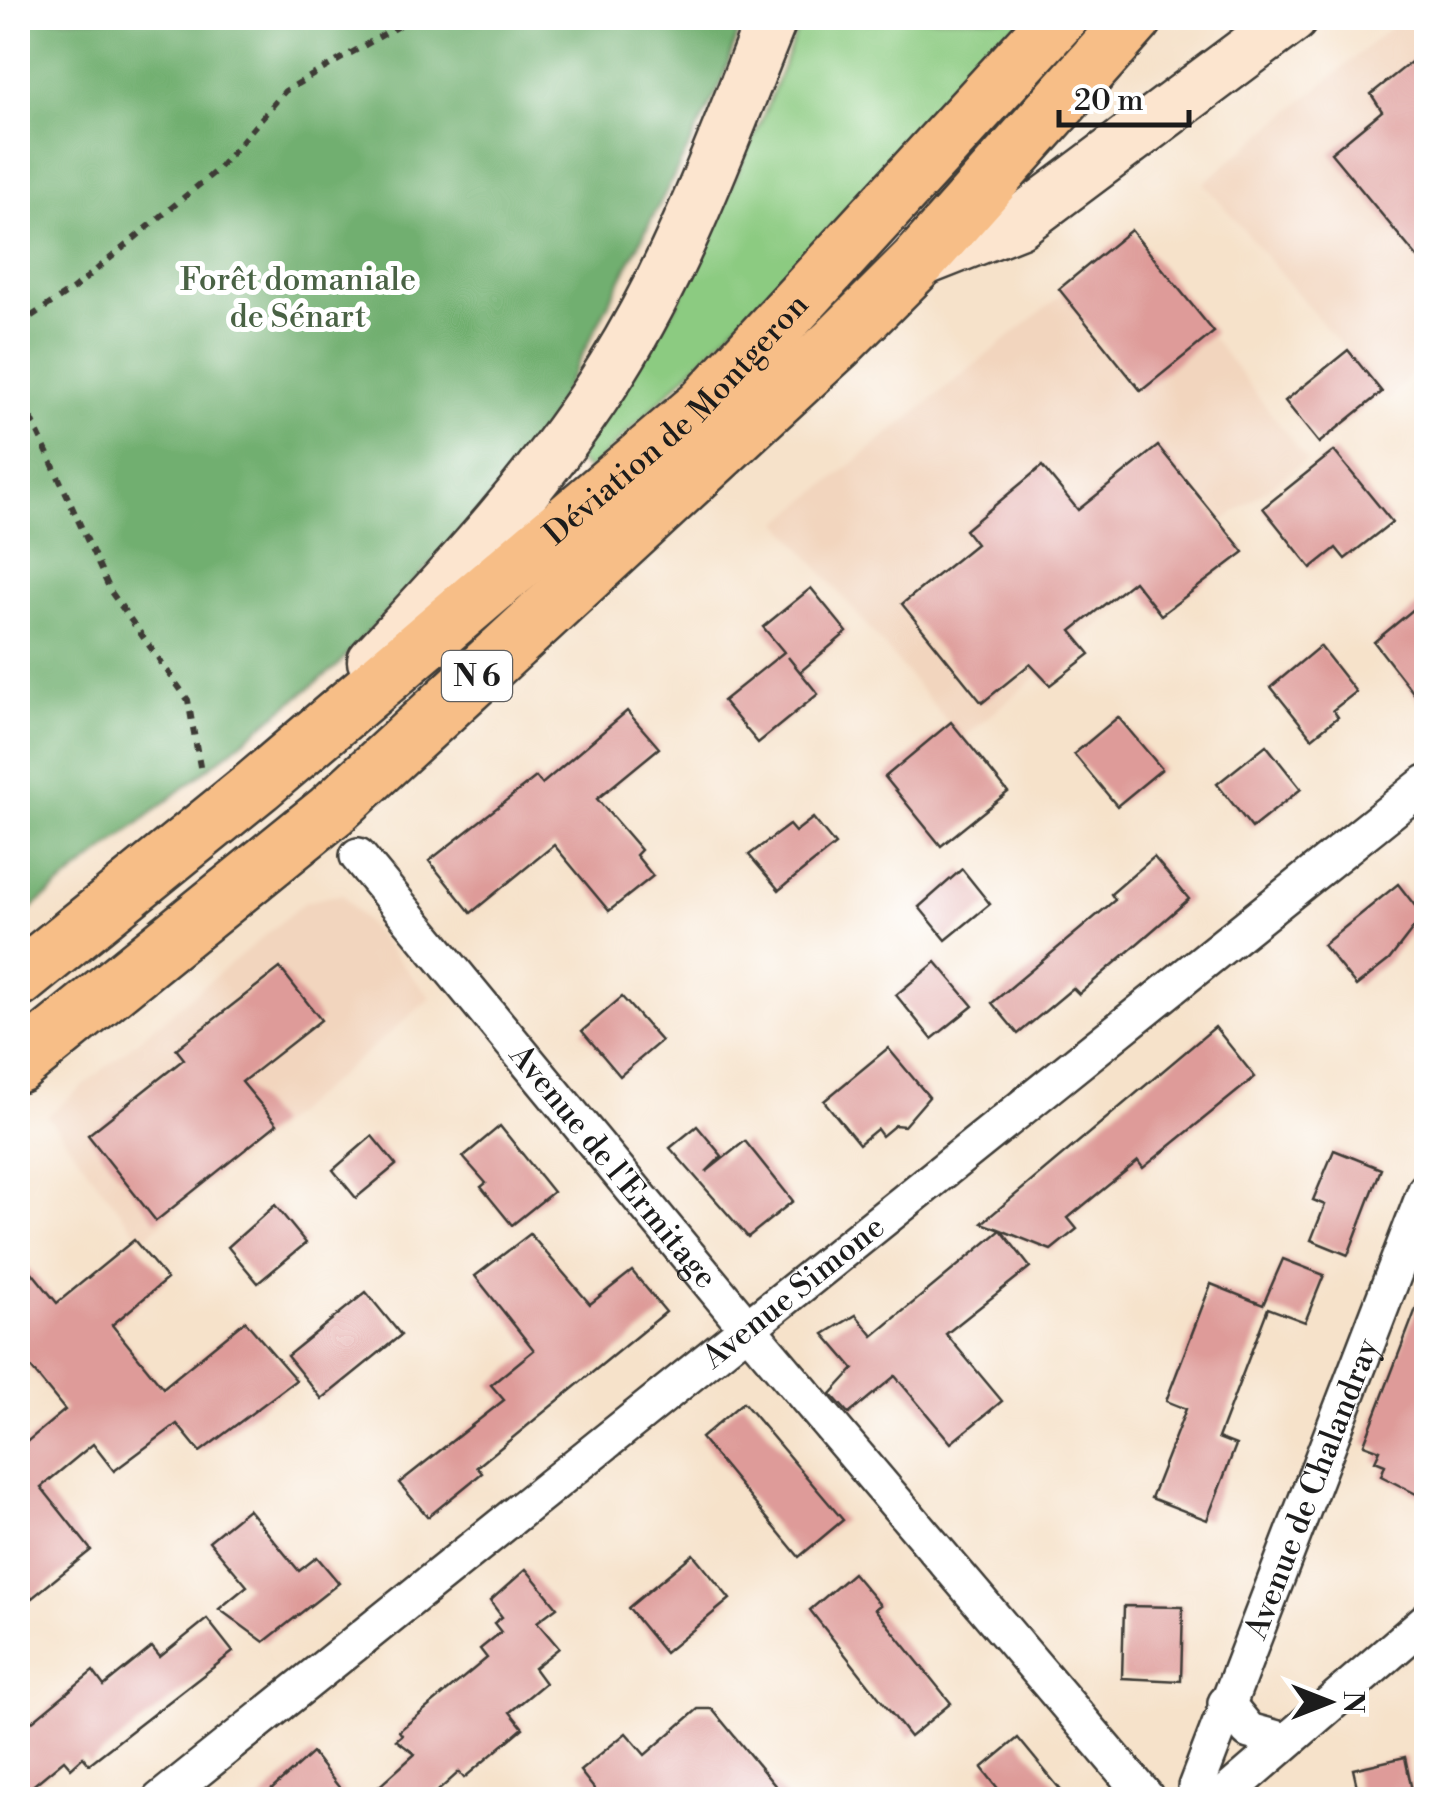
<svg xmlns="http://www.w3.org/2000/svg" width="1444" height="1817" viewBox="0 0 1444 1817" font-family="'Libre Bodoni',serif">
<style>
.built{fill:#f2d5be}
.green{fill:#8ccb81;stroke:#54744e;stroke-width:2.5}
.forest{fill:#71af6f;stroke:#466646;stroke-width:2.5}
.building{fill:#de9b99}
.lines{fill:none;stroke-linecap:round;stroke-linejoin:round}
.minor-casing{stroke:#3d3a36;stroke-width:40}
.secondary-casing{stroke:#3d3a36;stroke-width:55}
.primary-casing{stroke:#3d3a36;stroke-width:60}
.path{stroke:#3d3a36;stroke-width:6;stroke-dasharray:8 8;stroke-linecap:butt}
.minor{stroke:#fff;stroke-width:35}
.secondary{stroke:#fce5cf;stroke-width:50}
.primary{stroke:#f7be87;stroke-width:55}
.labels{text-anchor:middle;stroke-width:10;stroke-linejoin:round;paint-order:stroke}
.shield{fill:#fff;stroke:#606060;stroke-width:2.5}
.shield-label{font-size:30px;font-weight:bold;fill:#1c1c1c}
.park-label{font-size:32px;fill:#496244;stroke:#fff}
.street-label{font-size:32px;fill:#1c1c1c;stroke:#fff}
</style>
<rect width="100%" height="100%" fill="#fff"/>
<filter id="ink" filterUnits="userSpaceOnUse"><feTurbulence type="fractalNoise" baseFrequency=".01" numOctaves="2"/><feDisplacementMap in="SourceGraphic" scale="20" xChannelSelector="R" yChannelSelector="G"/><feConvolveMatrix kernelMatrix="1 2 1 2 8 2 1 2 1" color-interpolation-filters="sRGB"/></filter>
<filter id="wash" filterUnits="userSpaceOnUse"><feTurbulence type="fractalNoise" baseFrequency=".0048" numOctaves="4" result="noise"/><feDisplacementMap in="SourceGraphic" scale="40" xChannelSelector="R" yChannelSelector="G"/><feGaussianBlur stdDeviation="2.25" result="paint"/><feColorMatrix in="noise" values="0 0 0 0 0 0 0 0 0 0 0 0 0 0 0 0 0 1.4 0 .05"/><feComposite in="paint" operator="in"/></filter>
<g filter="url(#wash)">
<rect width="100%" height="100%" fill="#f6e2ca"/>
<g class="built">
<path d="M1402,18H1426V355L1388,401L1204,183Z"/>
<path d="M1134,236L1307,460L1235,512L962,739L780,522Z"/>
<path d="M342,894L431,998L142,1240L47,1116L305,902Z"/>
</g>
<path class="green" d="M802,18H1026C885,173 741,324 589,470L575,459L677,304L760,124Z"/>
<path class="forest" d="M18,18H743L722,82L533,451L336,667L18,919Z"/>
<g id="blocks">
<g class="building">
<path d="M1426,50V268L1331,153L1382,111L1371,94Z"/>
<path d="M1131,230L1214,332L1141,391L1059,289Z"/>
<path d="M1348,350L1382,392L1319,443L1285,401Z"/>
<path d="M1158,446L1244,552L1161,615L1134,581L1071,631L1090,654L1050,685L1030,664L982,703L902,604L976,544L965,530L1042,466L1078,510Z"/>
<path d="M1334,451L1392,522L1345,559L1336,548L1311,568L1263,508Z"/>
<path d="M811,588L847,632L800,672L788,657L818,694L758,743L723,701L784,652L763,627Z"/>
<path d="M1426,599V709L1374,642Z"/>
<path d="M1320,646L1356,692L1333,710L1338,717L1312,738L1271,687Z"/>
<path d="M627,711L659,748L597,799L641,850L636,855L653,876L609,911L554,845L471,913L429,861L536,777L542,784Z"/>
<path d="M1118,717L1162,769L1117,806L1074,754Z"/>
<path d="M951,722L1008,792L941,846L885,777Z"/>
<path d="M1266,745L1301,789L1252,828L1217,784Z"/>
<path d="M813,818L835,845L779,890L749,855L789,825L795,832Z"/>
<path d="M1154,857L1189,899L1079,994L1073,988L1018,1034L992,1003L1115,900L1111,894Z"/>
<path d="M962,869L990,904L946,940L919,907Z"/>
<path d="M1398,884L1423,916L1389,960L1356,986L1323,945Z"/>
<path d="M936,962L973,1006L932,1039L896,995Z"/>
<path d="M280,968L321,1020L242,1082L277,1124L156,1221L88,1135L184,1059L176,1049Z"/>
<path d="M622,997L661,1041L620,1076L582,1031Z"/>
<path d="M1215,1027L1255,1077L1143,1168L1138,1161L1068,1218L1077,1229L1051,1250L1001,1230L1030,1267L946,1334L1002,1401L951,1443L895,1376L849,1414L831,1394L854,1369L824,1334L856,1315L873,1336L1001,1230L982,1223Z"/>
<path d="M888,1048L929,1097L904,1126L895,1125L882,1136L877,1129L859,1144L824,1101Z"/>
<path d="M500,1126L553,1192L512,1225L481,1187L486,1183L463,1157Z"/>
<path d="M697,1126L722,1156L706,1172L745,1141L793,1201L748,1237L670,1148Z"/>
<path d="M372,1136L396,1165L356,1198L333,1170Z"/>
<path d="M1334,1150L1381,1169L1348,1255L1311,1240L1325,1205L1313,1200Z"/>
<path d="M275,1205L306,1243L258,1283L228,1247Z"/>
<path d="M530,1234L590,1304L632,1271L666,1312L477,1467L482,1473L428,1517L399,1483L504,1400L491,1385L534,1350L475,1276Z"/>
<path d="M134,1240L167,1279L112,1325L163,1388L245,1321L296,1380L200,1452L177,1424L114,1471L93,1444L41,1487L91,1550L32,1598L18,1580V1449L65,1410L18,1352V1255L57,1303Z"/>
<path d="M1283,1259L1324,1275L1305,1322L1268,1308L1218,1438L1236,1445L1207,1520L1151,1498L1186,1409L1166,1401L1211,1284L1263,1305Z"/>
<path d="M1424,1288H1426V1499L1381,1476L1385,1465L1375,1461L1380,1450L1364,1444Z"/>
<path d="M366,1292L401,1335L322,1399L287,1356Z"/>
<path d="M743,1402L843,1520L799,1557L701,1438Z"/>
<path d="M248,1509L299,1571L317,1557L339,1583L264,1642L219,1609L247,1586L209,1541Z"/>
<path d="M693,1554L730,1599L665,1653L628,1608Z"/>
<path d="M526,1569L557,1607L537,1622L559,1648L534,1668L545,1683L510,1712L523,1728L464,1778L459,1772L428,1800H364L415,1754L396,1740L402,1735L399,1731L487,1658L480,1649L501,1632L494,1623L502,1617L490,1601Z"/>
<path d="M853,1573L880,1605L875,1609L951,1703L910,1737L810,1610Z"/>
<path d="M1124,1606L1183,1607L1181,1681L1122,1678Z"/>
<path d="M207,1619L233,1652L89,1764L83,1757L71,1768L64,1760L18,1798V1733L93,1671L104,1686L152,1647L160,1657Z"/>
<path d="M698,1709H712L787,1800H603L580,1771L626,1733L645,1755Z"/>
<path d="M1018,1738L1069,1800H1007L982,1768Z"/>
<path d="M312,1753L349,1800H260Z"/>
<path d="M1405,1757L1414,1800H1360L1353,1769Z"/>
</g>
</g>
</g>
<g filter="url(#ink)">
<use href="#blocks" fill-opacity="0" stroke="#3d3a36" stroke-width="2.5"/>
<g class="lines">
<g class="minor-casing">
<g id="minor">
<path id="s1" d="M358,856L746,1326L1145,1796"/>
<path d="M1226,1703L1249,1731L1285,1741"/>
<path id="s2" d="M1196,1787L1426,1190"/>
<path id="s3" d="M160,1800L1426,783"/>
<path d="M1219,1800L1426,1621"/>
</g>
</g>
<g class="secondary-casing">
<g id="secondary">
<path d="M917,263L1018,223L1292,18"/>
<path d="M373,661C458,570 546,475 612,369C681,259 724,137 772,18"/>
</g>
</g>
<g class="primary-casing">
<g id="primary">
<path id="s4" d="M18,980L258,785L702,407L1059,18"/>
<path d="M18,1065L331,811L836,344L917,263L1135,18"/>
</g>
</g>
<g class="path">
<path d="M18,325L73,289L217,170L285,91L412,18"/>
<path d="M18,389L111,592L188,700L201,772"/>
</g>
<use href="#minor" class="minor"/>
<use href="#secondary" class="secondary"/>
<use href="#primary" class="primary"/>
</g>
</g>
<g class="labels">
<rect class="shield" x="442" y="651" width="70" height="50" rx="8"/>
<g class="shield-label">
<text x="477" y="686">N 6</text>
</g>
<g class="park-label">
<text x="298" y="290">Forêt domaniale<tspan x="298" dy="37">de Sénart</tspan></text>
</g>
<g class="street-label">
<text dy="11" stroke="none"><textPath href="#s4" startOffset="865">Déviation de Montgeron</textPath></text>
<text dy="11" stroke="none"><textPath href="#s1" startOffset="402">Avenue de l'Ermitage</textPath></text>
<text dy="11" stroke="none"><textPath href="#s3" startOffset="812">Avenue Simone</textPath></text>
<text dy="11" stroke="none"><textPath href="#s2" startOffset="320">Avenue de Chalandray</textPath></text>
</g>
</g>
<rect width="1444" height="1817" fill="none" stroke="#fff" stroke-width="60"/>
<g transform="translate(1329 1702) rotate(90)" stroke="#ffffff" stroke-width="8" paint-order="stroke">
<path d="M0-8L18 38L0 25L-18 38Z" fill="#1c1c1c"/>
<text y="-15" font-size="28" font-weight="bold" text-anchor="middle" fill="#1c1c1c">N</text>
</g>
<path d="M1059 110v15h130v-15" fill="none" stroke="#1c1c1c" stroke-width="5"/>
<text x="1074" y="110" font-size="30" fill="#1c1c1c" stroke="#ffffff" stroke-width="8" paint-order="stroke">20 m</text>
</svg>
